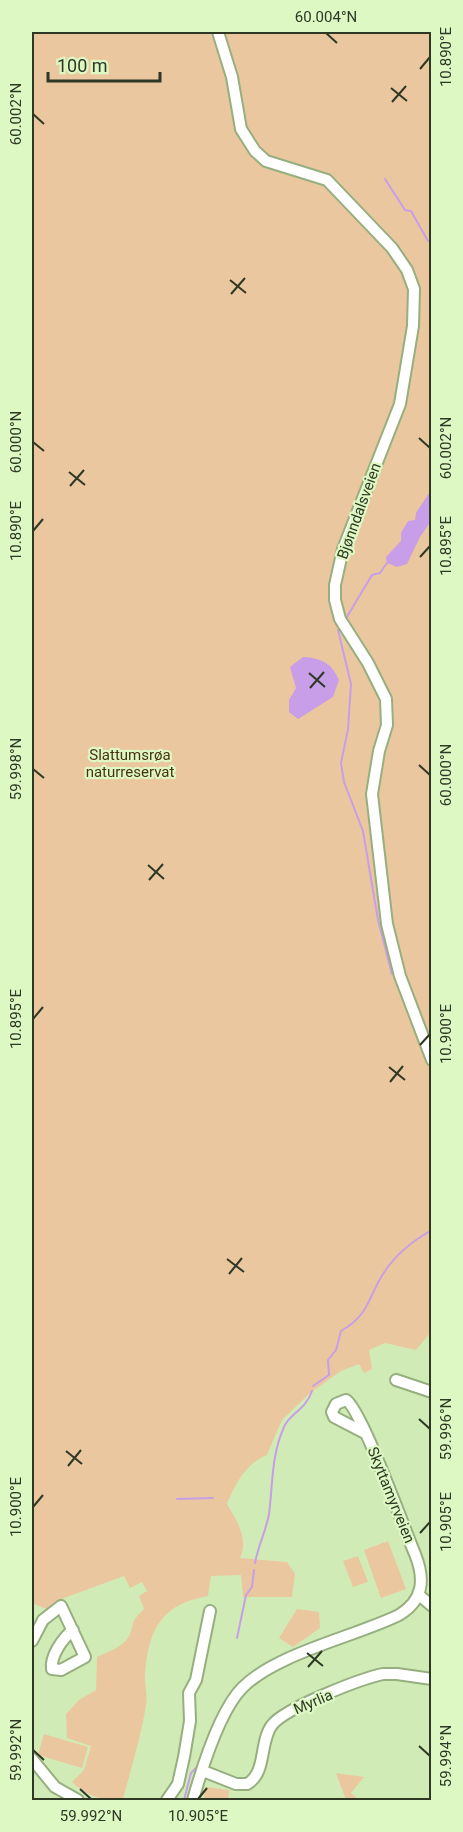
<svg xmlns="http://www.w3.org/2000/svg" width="463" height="1832" viewBox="0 0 463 1832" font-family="Roboto,sans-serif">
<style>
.green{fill:#ebc79f}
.water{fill:#c79ee7}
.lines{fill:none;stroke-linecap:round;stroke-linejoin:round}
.stream{stroke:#c79ee7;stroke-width:2}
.minor-casing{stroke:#96af7e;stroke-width:14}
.minor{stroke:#fff;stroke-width:10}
.ticks{fill:none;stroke:#2e3824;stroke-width:2}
.labels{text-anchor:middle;stroke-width:4.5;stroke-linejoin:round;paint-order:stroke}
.street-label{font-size:15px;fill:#2e3824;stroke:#def8c4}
.park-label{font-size:15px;fill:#4a3213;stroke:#def8c4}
.neatline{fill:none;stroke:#2e3824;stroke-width:2}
.ticks-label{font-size:15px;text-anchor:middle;fill:#2e3824}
</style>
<rect width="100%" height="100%" fill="#d1ebb7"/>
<g class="green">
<path d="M32,32H431V1332L416,1350L385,1343L369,1350L372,1369L364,1373L359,1364L341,1371L310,1393L282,1420L267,1455C246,1463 235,1484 227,1504C237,1521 249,1539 240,1558L287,1562L295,1574L292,1597H243L241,1575L211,1576L208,1596C162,1604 149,1628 145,1673C144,1684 148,1694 146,1705C141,1737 131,1768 123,1799C102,1801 88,1797 72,1782L84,1770L91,1746L67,1738L66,1714L79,1700L96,1690L97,1657C108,1652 125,1646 130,1634C135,1619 131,1622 144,1609L139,1596L147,1591L142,1582L130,1588L124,1576L64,1598L46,1609L32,1603Z"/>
<path d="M388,1541L406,1589L381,1598L364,1550Z"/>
<path d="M358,1556L368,1582L353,1587L343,1561Z"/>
<path d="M297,1609L319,1612L320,1628L293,1647L279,1638Z"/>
<path d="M44,1734L88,1747L82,1768L38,1755Z"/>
<path d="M336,1773L364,1777L351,1793L359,1800H346Z"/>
<path d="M206,1787L229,1790L228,1800H203Z"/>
</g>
<g class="water">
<path d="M431,490V521L420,537L407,564L397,567L387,563L386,557L401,541V533L408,521L415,520L416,513Z"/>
<path d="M303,657C321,658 332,663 339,680L333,697L298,719L289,712V700L296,688L290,667Z"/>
</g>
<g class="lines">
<g class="stream">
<path d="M385,179L405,210L411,211L428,241"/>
<path d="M345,620L372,575L380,573L387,563"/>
<path d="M338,630L351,684L348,729L341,763L344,782L363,831L378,920L392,974"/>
<path d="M313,1386L329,1375L328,1360L336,1350L341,1331C371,1314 368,1295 385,1271C397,1253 414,1240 432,1230"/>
<path d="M177,1499L213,1498"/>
<path d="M255,1563C258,1546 266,1531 269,1514C273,1484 271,1456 284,1427C290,1413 305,1411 312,1391"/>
<path d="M237,1638L246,1595L252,1587L254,1570"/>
<path d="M184,1800L191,1773L197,1767"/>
</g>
<g class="minor-casing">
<g id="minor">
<path d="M218,32L232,77L241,129L255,151L266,161L327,180L392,248L407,270L414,289L413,326L400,404L343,549L335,585V600L340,619L368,663L386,699L387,725L379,751L372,794L387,924L400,976L432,1060"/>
<path d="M396,1380L432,1392"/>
<path d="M419,1595L432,1606"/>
<path d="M32,1641L43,1620L61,1606L85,1657L61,1670L52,1669C50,1656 63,1638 73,1630"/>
<path d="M32,1759L55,1787L78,1800"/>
<path d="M203,1771L236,1784H247C267,1773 259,1742 272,1725C285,1708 360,1679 383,1674H397L432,1679"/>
<path d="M167,1800L178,1784L184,1757L190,1721L189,1693L196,1680L210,1611"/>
<path d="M193,1800C202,1768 219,1712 242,1688C277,1653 354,1637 399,1615C424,1600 425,1579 415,1554C405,1531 361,1408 346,1400L336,1404L332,1412L334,1417L365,1433"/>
</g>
</g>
<use href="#minor" class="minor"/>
</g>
<path class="ticks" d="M326,33L337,43M420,69L430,57M391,88L407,101M392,102L406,86M33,114L44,124M230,280L246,293M231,294L245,278M419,438L430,448M33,442L44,451M69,472L85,485M70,486L84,470M33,531L43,519M420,557L430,546M309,673L325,687M310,688L324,672M419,765L430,775M33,769L44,778M148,865L164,879M149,880L163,864M33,1019L43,1007M420,1045L430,1034M389,1067L405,1080M390,1082L403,1066M227,1259L244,1272M229,1274L242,1258M419,1419L430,1429M66,1451L82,1464M68,1466L81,1450M33,1507L43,1495M420,1533L430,1522M307,1653L323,1666M308,1667L322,1651M419,1746L430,1756M33,1750L44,1760M80,1789L91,1799M198,1799L207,1788"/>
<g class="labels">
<g class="street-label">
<text transform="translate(359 511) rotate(-70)" y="5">Bjønndalsveien</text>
<text transform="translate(391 1495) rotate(68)" y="5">Skyttamyrveien</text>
<text transform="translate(313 1702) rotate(-23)" y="5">Myrlia</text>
</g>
<g class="park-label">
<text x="130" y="760">Slattumsrøa<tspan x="130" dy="17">naturreservat</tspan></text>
</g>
</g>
<rect width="463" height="1832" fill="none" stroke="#def8c4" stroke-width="66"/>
<path d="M48 72v9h112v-9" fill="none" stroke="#2e3824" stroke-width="3"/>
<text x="57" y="72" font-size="18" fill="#2e3824" stroke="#def8c4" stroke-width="4.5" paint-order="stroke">100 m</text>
<rect x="33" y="33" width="397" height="1766" class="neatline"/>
<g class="ticks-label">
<text x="326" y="22">60.004°N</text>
<text transform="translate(446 57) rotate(-90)" y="5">10.890°E</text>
<text transform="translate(16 114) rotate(-90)" y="5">60.002°N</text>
<text transform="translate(16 442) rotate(-90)" y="5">60.000°N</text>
<text transform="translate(446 448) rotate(-90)" y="5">60.002°N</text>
<text transform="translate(16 531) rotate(-90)" y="5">10.890°E</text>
<text transform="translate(446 546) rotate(-90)" y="5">10.895°E</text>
<text transform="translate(16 769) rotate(-90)" y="5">59.998°N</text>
<text transform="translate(446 775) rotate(-90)" y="5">60.000°N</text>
<text transform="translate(16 1019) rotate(-90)" y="5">10.895°E</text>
<text transform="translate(446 1034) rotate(-90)" y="5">10.900°E</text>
<text transform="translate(446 1429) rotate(-90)" y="5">59.996°N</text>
<text transform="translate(16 1507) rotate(-90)" y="5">10.900°E</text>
<text transform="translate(446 1522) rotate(-90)" y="5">10.905°E</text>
<text transform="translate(16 1750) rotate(-90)" y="5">59.992°N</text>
<text transform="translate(446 1756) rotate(-90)" y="5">59.994°N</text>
<text x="91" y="1821">59.992°N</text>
<text x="198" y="1821">10.905°E</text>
</g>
</svg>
